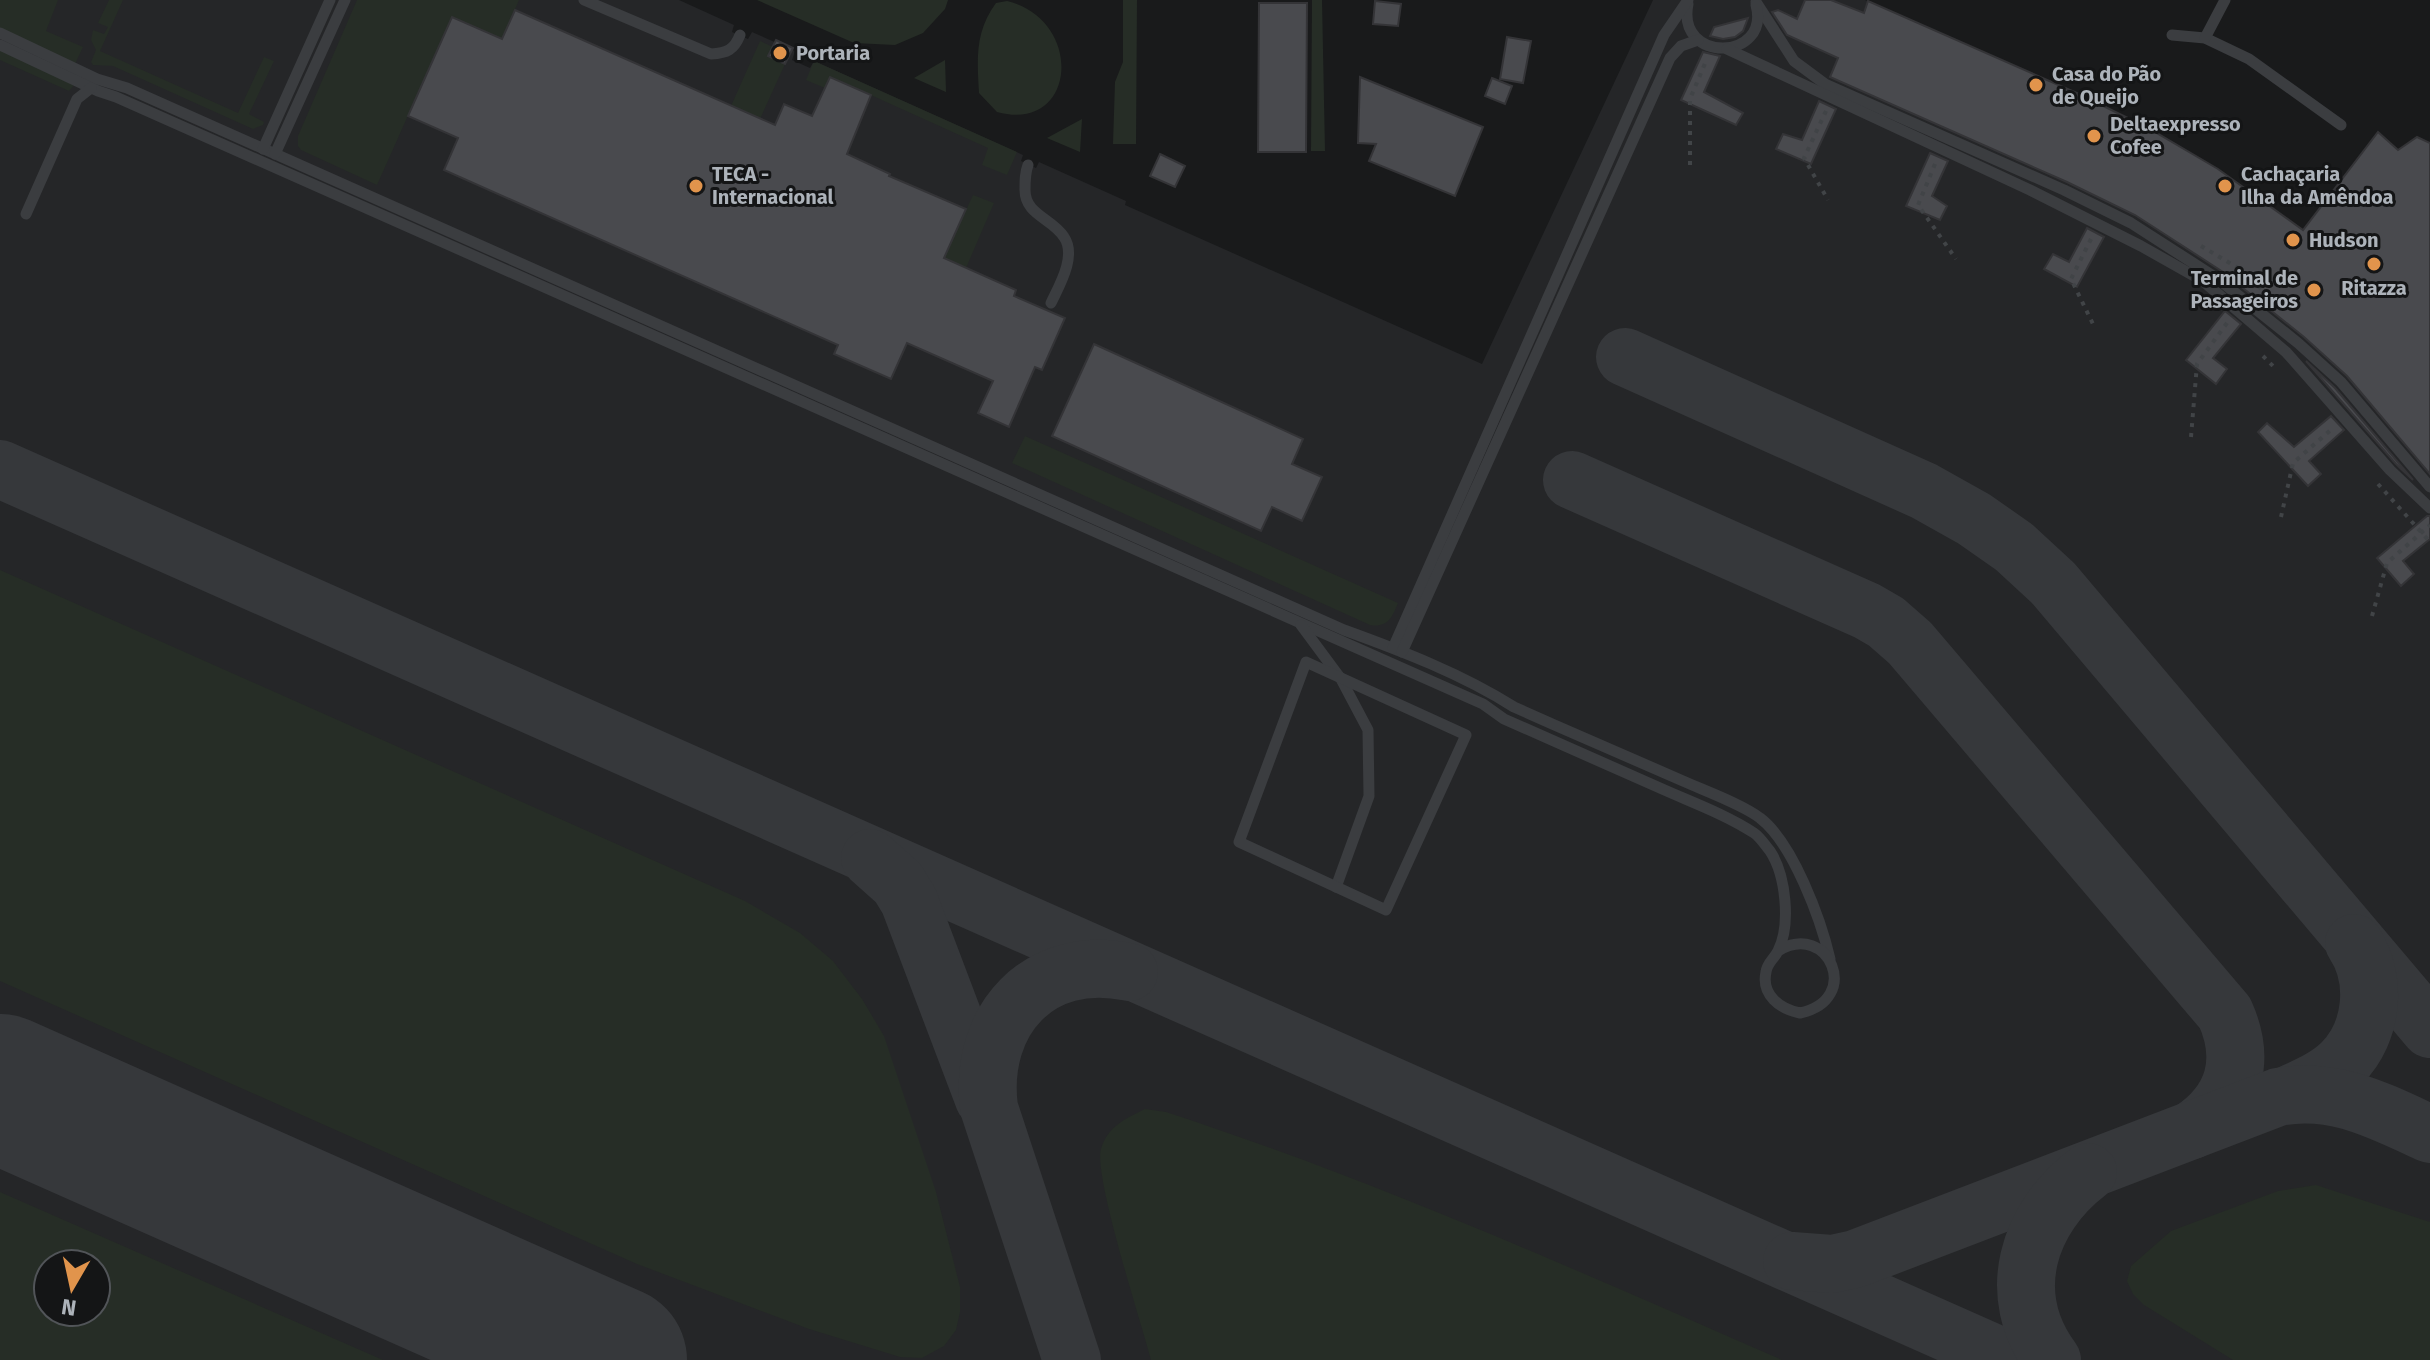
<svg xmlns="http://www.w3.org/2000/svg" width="2430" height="1360" viewBox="0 0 2430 1360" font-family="'Fira Sans',sans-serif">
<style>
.built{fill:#252628;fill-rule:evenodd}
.green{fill:#262d26;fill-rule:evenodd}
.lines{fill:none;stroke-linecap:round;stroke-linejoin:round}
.taxiway{stroke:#36383b;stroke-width:58}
.runway{stroke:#36383b;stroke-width:148}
.building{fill:#494a4e;stroke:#343437;stroke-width:2}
.path{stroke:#414447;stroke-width:4;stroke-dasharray:4 6;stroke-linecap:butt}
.service{stroke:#3b3d40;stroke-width:11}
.poi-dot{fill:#e1944c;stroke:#141516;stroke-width:3}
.labels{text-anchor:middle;stroke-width:6;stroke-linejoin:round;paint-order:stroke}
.poi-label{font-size:20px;font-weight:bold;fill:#adb3ba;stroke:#141516;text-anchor:start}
</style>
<rect width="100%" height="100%" fill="#191a1b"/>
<path class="built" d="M0,0H679L734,25L732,32L748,39L752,32L795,51L792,60L810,68L814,61L1023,155L1021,161L1036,168L1039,162L1126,201L1125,205L1482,364L1653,0H1865L2079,94L2148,128L2218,169L2303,230L2378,132L2398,150L2416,137L2430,143V1360H0ZM48,1264H96V1312H48Z"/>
<g class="green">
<path d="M0,0H58L46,31L83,47L75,64L0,29Z"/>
<path d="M109,0H123L100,51L238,113L264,57L274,61L249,114L264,122L263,125L253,129L113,66L93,65L91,62L96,50L91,40L93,30L104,34L108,27L98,23Z"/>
<path d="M357,0H519L502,39L452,17L377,185L301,150L298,146V136Z"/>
<path d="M757,0H948L945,9L923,33L895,45L854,43Z"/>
<path d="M1123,0H1137L1136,144H1113L1115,82L1123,62Z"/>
<path d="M1312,0H1322L1325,151H1311Z"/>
<path d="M1007,1C1085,20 1077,134 997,112L979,93C977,58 975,32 996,3Z"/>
<path d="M760,41L773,47L768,56L785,64L760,119L731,106Z"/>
<path d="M0,49L74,85L69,91L0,60Z"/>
<path d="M945,60L946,92L914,78Z"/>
<path d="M814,61L1017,152L1007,175L982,165L988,148L831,77L825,88L806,80Z"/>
<path d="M1082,119L1080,152L1047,138Z"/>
<path d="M973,195L994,203L966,268L944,258Z"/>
<path d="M1025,436L1398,603C1392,618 1387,628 1370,625L1012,463Z"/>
<path d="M0,570L745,901L800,933L833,961L862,999L884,1036L936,1192L960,1287V1312L956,1330L944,1346L922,1358L900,1357L809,1329L637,1264L0,981Z"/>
<path d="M1145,1109L1166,1112C1377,1181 1579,1271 1782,1360H1151C1142,1325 1093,1175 1101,1149C1108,1126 1125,1119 1145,1109Z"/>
<path d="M2316,1185L2430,1222V1360H2233L2144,1305L2133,1294L2127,1281L2131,1266L2171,1231L2278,1191Z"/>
<path d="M0,1192L383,1360H0ZM48,1264H96V1312H48Z"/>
</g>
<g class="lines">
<g class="taxiway">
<path d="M1625,357L1924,491L1974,519L2014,547L2053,583L2430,1029"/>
<path d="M0,469L2009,1360"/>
<path d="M1572,480L1867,611L1886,622L1910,643L2225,1013C2246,1060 2235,1101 2192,1130"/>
<path d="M870,858L898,883L909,901L984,1099"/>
<path d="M2288,1095C2307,1086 2327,1078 2342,1063C2373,1032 2378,979 2354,943"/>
<path d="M1792,1261L1832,1264L1855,1259L2278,1097C2334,1086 2380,1111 2430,1134"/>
<path d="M1072,1360L989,1108C978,1020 1039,953 1129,972"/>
<path d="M2052,1360C2003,1294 2028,1218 2088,1172"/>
</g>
<path class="runway" d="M0,1088L613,1360"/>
</g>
<g class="building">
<path d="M1805,0H1831L1864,13L1868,1L2079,94L2148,128L2218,169L2303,230L2378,132L2398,150L2417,137L2430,143V474L2347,376L2304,337L2223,272L2135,215L2067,182L1830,77L1838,58L1787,35L1772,12L1778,10L1797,19Z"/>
<path d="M1375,1L1401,4L1398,26L1373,24Z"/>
<path d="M1259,3H1307L1306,152H1258Z"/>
<path d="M515,10L775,125L784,104L812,116L830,77L871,95L847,154L890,174L889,176L966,209L944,258L1016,290L1014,296L1065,318L1042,370L1035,367L1009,427L978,413L993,381L907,343L891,379L834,354L838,345L444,170L458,138L408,116L452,17L502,39Z"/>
<path d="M1748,18L1743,31L1735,37L1723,39L1710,36L1714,27Z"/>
<path d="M1507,37L1531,41L1523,83L1500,79Z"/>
<path d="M776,40L793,48L785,64L768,56Z"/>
<path d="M1703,52L1720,56L1704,92L1743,113L1736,125L1681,100Z"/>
<path d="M1360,77L1483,127L1455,196L1369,161L1376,144L1358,143Z"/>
<path d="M1492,78L1512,86L1505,104L1485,96Z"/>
<path d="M1819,101L1836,109L1811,164L1776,149L1783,134L1802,140Z"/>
<path d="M1930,153L1948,161L1932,196L1947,206L1940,220L1906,206Z"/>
<path d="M1160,154L1185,166L1175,187L1150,176Z"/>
<path d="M2087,228L2104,237L2077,287L2044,269L2053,254L2069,262Z"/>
<path d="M2225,311L2241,324L2213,358L2227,369L2216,384L2186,360Z"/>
<path d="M1094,344L1303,439L1292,464L1322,477L1302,521L1272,507L1261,531L1052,436Z"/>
<path d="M2306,361L2335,388L2413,480L2396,464Z"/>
<path d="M2331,416L2344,430L2309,461L2321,474L2308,486L2258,432L2267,423L2294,447Z"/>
<path d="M2427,516H2430V539L2403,561L2414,574L2401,586L2377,558Z"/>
</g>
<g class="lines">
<g class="path">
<path d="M1826,111L1804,158L1828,200"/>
<path d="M1935,164L1918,205L1956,259"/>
<path d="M1690,165V99L1706,61"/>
<path d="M2091,239L2071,279L2093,324"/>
<path d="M2201,246L2238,268L2268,295"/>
<path d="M2263,356L2277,370"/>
<path d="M2191,437L2197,364L2227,323"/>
<path d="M2378,484L2430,542"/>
<path d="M2281,517L2293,463L2333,428"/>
<path d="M2372,616L2387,563L2430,525"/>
</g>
<g class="service">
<path d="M584,0L711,54C727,53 734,50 740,35"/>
<path d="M1756,2L1794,61L1825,84L2064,190L2131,223L2218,279L2298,343L2341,382L2430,487"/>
<path d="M1688,4C1676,64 1771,61 1756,5"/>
<path d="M0,33L97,79L127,88L1344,630C1402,651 1462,674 1514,707C1570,732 1626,756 1683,781C1703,790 1744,805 1760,818C1793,843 1821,920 1830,959"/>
<path d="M2172,35L2205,38L2249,59L2341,125"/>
<path d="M2205,38L2225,0"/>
<path d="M0,45L98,91L116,97L1483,704L1504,719C1556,742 1608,765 1660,788C1691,802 1725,814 1754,833C1760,837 1765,845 1770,851C1786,875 1791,925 1778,951C1774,959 1767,963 1766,972C1761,995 1780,1009 1800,1013C1863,1000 1829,920 1778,951"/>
<path d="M1727,49L2030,190L2141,246L2203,281L2286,352L2390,470L2430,508"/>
<path d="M263,149L330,0"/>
<path d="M275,154L345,0"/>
<path d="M1028,165C1025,173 1025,180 1025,190C1025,215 1052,218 1064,237C1077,256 1059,286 1051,303"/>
<path d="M26,214L77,99L91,88"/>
<path d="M1301,625L1341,679L1368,730L1369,796L1336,887"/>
<path d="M1393,648L1664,35L1688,0"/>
<path d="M1402,652L1670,58L1681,46L1698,40"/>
<path d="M1306,662L1466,735L1386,910L1239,842Z"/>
</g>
</g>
<g class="poi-dot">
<circle cx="780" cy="53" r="8"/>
<circle cx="2036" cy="85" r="8"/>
<circle cx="2094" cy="136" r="8"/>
<circle cx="696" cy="186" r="8"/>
<circle cx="2225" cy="186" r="8"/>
<circle cx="2293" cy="240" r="8"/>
<circle cx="2374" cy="264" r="8"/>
<circle cx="2314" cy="290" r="8"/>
</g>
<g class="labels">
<g class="poi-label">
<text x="796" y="60">Portaria</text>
<text x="2052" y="81">Casa do Pão<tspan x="2052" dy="23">de Queijo</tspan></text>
<text x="2110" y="131">Deltaexpresso<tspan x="2110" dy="23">Cofee</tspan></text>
<text x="712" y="181">TECA -<tspan x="712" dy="23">Internacional</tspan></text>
<text x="2241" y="181">Cachaçaria<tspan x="2241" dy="23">Ilha da Amêndoa</tspan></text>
<text x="2309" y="247">Hudson</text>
<text x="2298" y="285" text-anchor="end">Terminal de<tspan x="2298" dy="23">Passageiros</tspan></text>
<text x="2374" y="295" text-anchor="middle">Ritazza</text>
</g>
</g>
<g transform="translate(72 1288) rotate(189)"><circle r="38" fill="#141516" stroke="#515458" stroke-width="2"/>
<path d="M0-6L14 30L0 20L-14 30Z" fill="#e1944c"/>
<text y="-12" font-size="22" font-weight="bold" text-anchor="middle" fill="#adb3ba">N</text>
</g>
</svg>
